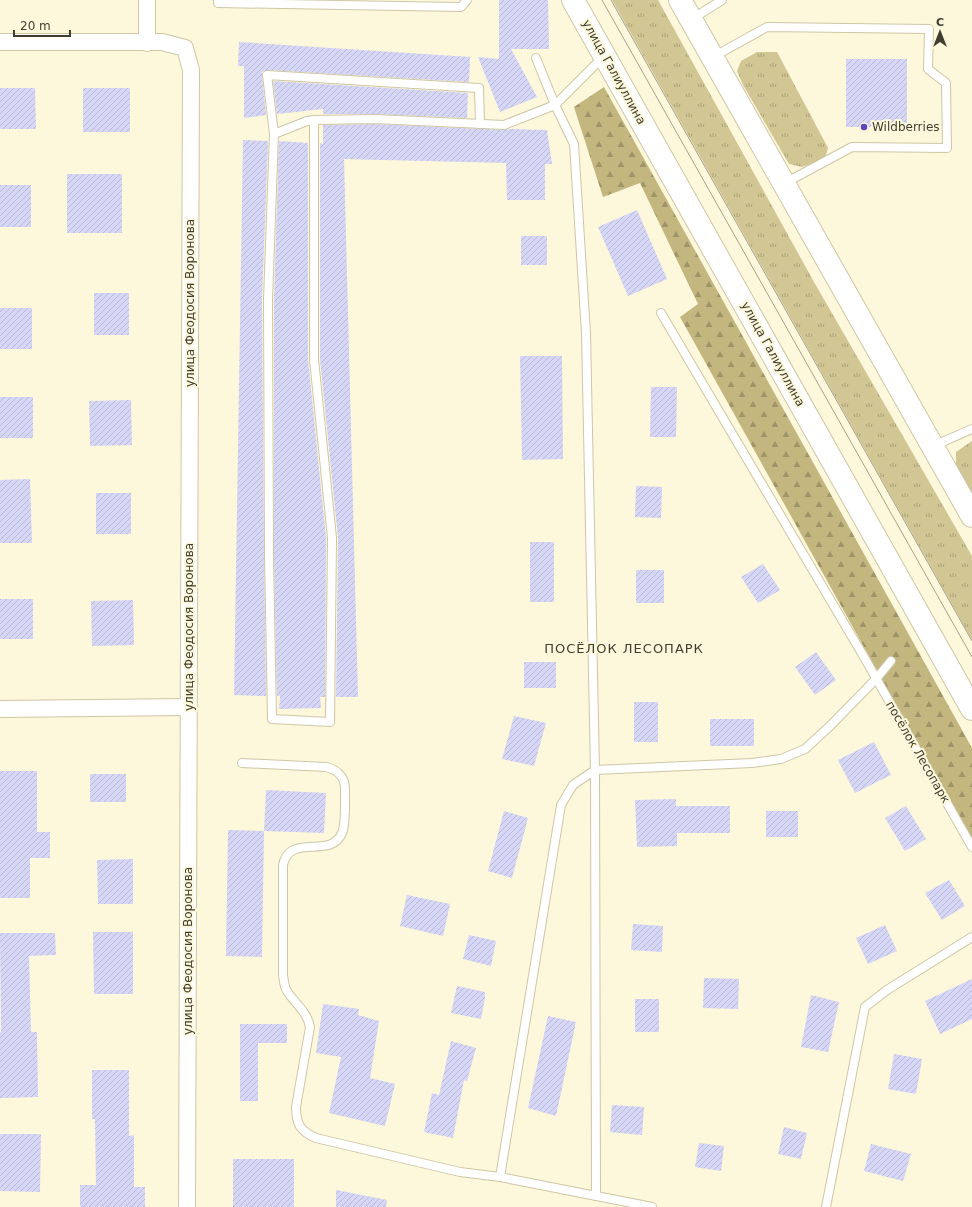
<svg xmlns="http://www.w3.org/2000/svg" width="972" height="1207" viewBox="0 0 972 1207" font-family="'DejaVu Sans',sans-serif">
<style>
.grass{fill:url(#grass-tufts)}
.forest{fill:url(#forest-firs)}
.building{fill:url(#building-hatch)}
.lines{fill:none;stroke-linecap:round;stroke-linejoin:round}
.service-casing{stroke:#cec6a5;stroke-width:10}
.minor-casing{stroke:#cec6a5;stroke-width:18}
.primary-casing{stroke:#cec6a5;stroke-width:24}
.service{stroke:#fff;stroke-width:8}
.minor{stroke:#fff;stroke-width:16}
.primary{stroke:#fff;stroke-width:22}
.tram{stroke:#a6a18c;stroke-width:1}
.poi-dot{fill:#5c45be;stroke:#fdf7db;stroke-width:1.5}
.labels{text-anchor:middle;stroke-width:4;stroke-linejoin:round;paint-order:stroke}
.street-label{font-size:12px;fill:#403d2f;stroke:#fdf7db}
.poi-label{font-size:12px;fill:#403d2f;stroke:#fdf7db;text-anchor:start}
.neighbourhood-label{font-size:13px;letter-spacing:1px;fill:#403d2f;stroke:#fdf7db}
</style>
<defs>
<pattern id="grass-tufts" width="24" height="20" patternUnits="userSpaceOnUse"><rect width="24" height="20" fill="#d2c694"/><path d="M3 7l-1-3M5 7V3M7 7l1-3M15 17l-1-3M17 17v-4M19 17l1-3" fill="none" stroke="#aca279"/></pattern>
<pattern id="forest-firs" width="22" height="20" patternUnits="userSpaceOnUse"><rect width="22" height="20" fill="#c3b67f"/><path d="M5 1l3.5 6h-7zM16 11l3.5 6h-7z" fill="#a09568"/></pattern>
<pattern id="building-hatch" width="6" height="6" patternUnits="userSpaceOnUse"><rect width="6" height="6" fill="#d6d6f7"/><path d="M-1 1l2-2M0 6l6-6M5 7l2-2" fill="none" stroke="#b9b9d4"/></pattern>
</defs>
<rect width="100%" height="100%" fill="#fdf7db"/>
<g class="grass">
<path d="M612,0H658L814,282L972,556V640Z"/>
<path d="M757,52H777L828,148L826,155L816,162L802,167L789,164L743,85L737,71L741,61Z"/>
<path d="M972,441V497L956,467V452Z"/>
</g>
<path class="forest" d="M604,87L972,748V841L680,317L698,304L640,183L603,197L574,107Z"/>
<g class="building">
<path d="M499,0H548L549,49H511L537,97L500,112L478,57L499,59Z"/>
<path d="M239,42L470,57L469,82L267,70L262,72V76L266,115L244,118V66H238Z"/>
<rect x="846" y="59" width="61" height="68"/>
<path d="M273,81L468,93L467,118L375,114H323V109L277,114Z"/>
<path d="M0,88H35L36,129H0Z"/>
<rect x="83" y="88" width="47" height="44"/>
<path d="M375,124L504,130L509,129L547,130L552,164H545V200H507L506,163L344,159L358,697H336L338,538L320,359V143L323,144V125Z"/>
<path d="M243,140L268,141L262,300L264,555L266,696L234,695Z"/>
<path d="M279,141L308,143V359L326,538L325,697H320L321,708L279,709L280,696H277L274,555V300Z"/>
<rect x="67" y="174" width="55" height="59"/>
<rect x="0" y="185" width="31" height="42"/>
<path d="M637,210L667,279L628,296L598,227Z"/>
<rect x="521" y="236" width="26" height="29"/>
<rect x="94" y="293" width="35" height="42"/>
<rect x="0" y="308" width="32" height="41"/>
<path d="M520,356H562L563,459L522,460Z"/>
<path d="M651,387H677L676,437H650Z"/>
<rect x="0" y="397" width="33" height="41"/>
<path d="M131,400L132,445L90,446L89,401Z"/>
<path d="M30,479L32,543H0V480Z"/>
<path d="M636,486L662,487L661,518L635,517Z"/>
<rect x="96" y="493" width="35" height="41"/>
<rect x="530" y="542" width="24" height="60"/>
<path d="M763,564L780,590L758,603L741,577Z"/>
<rect x="636" y="570" width="28" height="33"/>
<rect x="0" y="599" width="33" height="40"/>
<path d="M133,600L134,645L92,646L91,601Z"/>
<path d="M816,652L836,680L815,695L795,667Z"/>
<rect x="524" y="662" width="32" height="26"/>
<rect x="634" y="702" width="24" height="40"/>
<path d="M514,716L546,723L534,766L502,759Z"/>
<rect x="710" y="719" width="44" height="27"/>
<path d="M874,742L891,775L855,793L838,760Z"/>
<path d="M0,771H37V832H50V858H30V898H0Z"/>
<rect x="90" y="774" width="36" height="28"/>
<path d="M266,790L326,793L324,833L264,831Z"/>
<path d="M676,799V806H730V833H677V846L637,847L635,800Z"/>
<path d="M906,806L926,839L905,851L885,818Z"/>
<path d="M504,811L528,818L512,878L488,871Z"/>
<rect x="766" y="811" width="32" height="26"/>
<path d="M228,830L264,831L262,957L226,956Z"/>
<path d="M133,859V904H98L97,860Z"/>
<path d="M949,880L965,906L942,920L925,893Z"/>
<path d="M407,895L450,904L443,936L400,926Z"/>
<path d="M633,924L663,926L662,952L631,950Z"/>
<path d="M885,925L897,951L868,964L856,938Z"/>
<path d="M93,932H133V994H94Z"/>
<path d="M0,933H55L56,955L29,956L31,1032H37L38,1097L0,1098V1032H1Z"/>
<path d="M469,935L496,941L491,966L463,959Z"/>
<path d="M704,978L739,979L738,1009L703,1008Z"/>
<path d="M972,979V1019L940,1034L925,1001Z"/>
<path d="M457,986L485,992V998L481,1019L451,1013Z"/>
<path d="M811,995L839,1002L828,1052L801,1047Z"/>
<rect x="635" y="999" width="24" height="33"/>
<path d="M323,1004L359,1009L358,1015L379,1021L370,1078L395,1084L385,1126L329,1113L341,1057L316,1053Z"/>
<path d="M548,1016L576,1022L556,1116L528,1108Z"/>
<path d="M240,1024H287V1043H258V1101H240Z"/>
<path d="M451,1041L476,1048L467,1081L464,1080L453,1138L424,1132L432,1093L439,1095Z"/>
<path d="M894,1054L922,1059L916,1094L888,1089Z"/>
<path d="M92,1070H129V1136L134,1135V1187H145V1207H80V1185H96L95,1119H92Z"/>
<path d="M612,1105L644,1107L642,1135L610,1132Z"/>
<path d="M784,1127L807,1133L801,1159L778,1154Z"/>
<path d="M0,1134H41L40,1192L0,1191Z"/>
<path d="M699,1143L724,1146L721,1171L695,1167Z"/>
<path d="M871,1144L911,1154L903,1181L864,1171Z"/>
<rect x="233" y="1159" width="61" height="48"/>
<path d="M336,1190L387,1200L386,1207H336Z"/>
</g>
<g class="lines">
<g class="service-casing">
<g id="service">
<path d="M218,0V3L461,7L467,0"/>
<path d="M692,19L722,0"/>
<path d="M713,57L767,27L929,29L928,69L946,83L947,148L852,147L785,183"/>
<path d="M536,58L555,105L574,144L586,333L595,770L596,1196"/>
<path d="M314,120V359L332,538L330,722L272,719L269,555L268,300L274,134L307,121L314,120L375,119L504,125L555,105L603,57"/>
<path d="M274,134L267,75L479,88L480,124"/>
<path d="M661,313L864,657L972,847"/>
<path d="M933,446L972,429"/>
<path d="M242,763L326,767C338,770 346,778 345,791C345,802 346,824 342,833C331,860 290,832 283,865V975C284,981 284,986 287,991C295,1004 307,1011 310,1027L296,1107C296,1124 300,1131 316,1138L460,1172L500,1177L652,1207"/>
<path d="M500,1177L561,805L573,785L595,770L752,763L781,759L805,749L830,726L876,679L891,661"/>
<path d="M826,1207L865,1007L887,990L972,937"/>
</g>
</g>
<g class="minor-casing">
<g id="minor">
<path d="M147,0V43"/>
<path d="M0,42H162L185,48L191,70L187,1207"/>
<path d="M0,709L188,707"/>
</g>
</g>
<g class="primary-casing">
<g id="primary">
<path d="M573,0L972,709"/>
<path d="M680,0L972,516"/>
</g>
</g>
<use href="#service" class="service"/>
<use href="#minor" class="minor"/>
<use href="#primary" class="primary"/>
<g class="tram">
<path d="M602,0L972,657"/>
<path d="M611,0L972,641"/>
</g>
</g>
<circle class="poi-dot" cx="864" cy="127" r="4"/>
<g class="labels">
<g class="street-label">
<text transform="translate(614 72) rotate(61)" y="4">улица Галиуллина</text>
<text transform="translate(190 303) rotate(-90)" y="4">улица Феодосия Воронова</text>
<text transform="translate(773 354) rotate(61)" y="4">улица Галиуллина</text>
<text transform="translate(189 627) rotate(-90)" y="4">улица Феодосия Воронова</text>
<text transform="translate(918 752) rotate(60)" y="4">посёлок Лесопарк</text>
<text transform="translate(188 951) rotate(-90)" y="4">улица Феодосия Воронова</text>
</g>
<g class="poi-label">
<text x="872" y="131">Wildberries</text>
</g>
<g class="neighbourhood-label">
<text x="624" y="653">ПОСЁЛОК ЛЕСОПАРК</text>
</g>
</g>
<g transform="translate(940 32)" stroke="#fdf7db" stroke-width="3" paint-order="stroke">
<path d="M0-3L7 15L0 10L-7 15Z" fill="#403d2f"/>
<text y="-6" font-size="11" font-weight="bold" text-anchor="middle" fill="#403d2f">С</text>
</g>
<path d="M14 30v6h56v-6" fill="none" stroke="#403d2f" stroke-width="2"/>
<text x="20" y="30" font-size="12" fill="#403d2f" stroke="#fdf7db" stroke-width="3" paint-order="stroke">20 m</text>
</svg>
